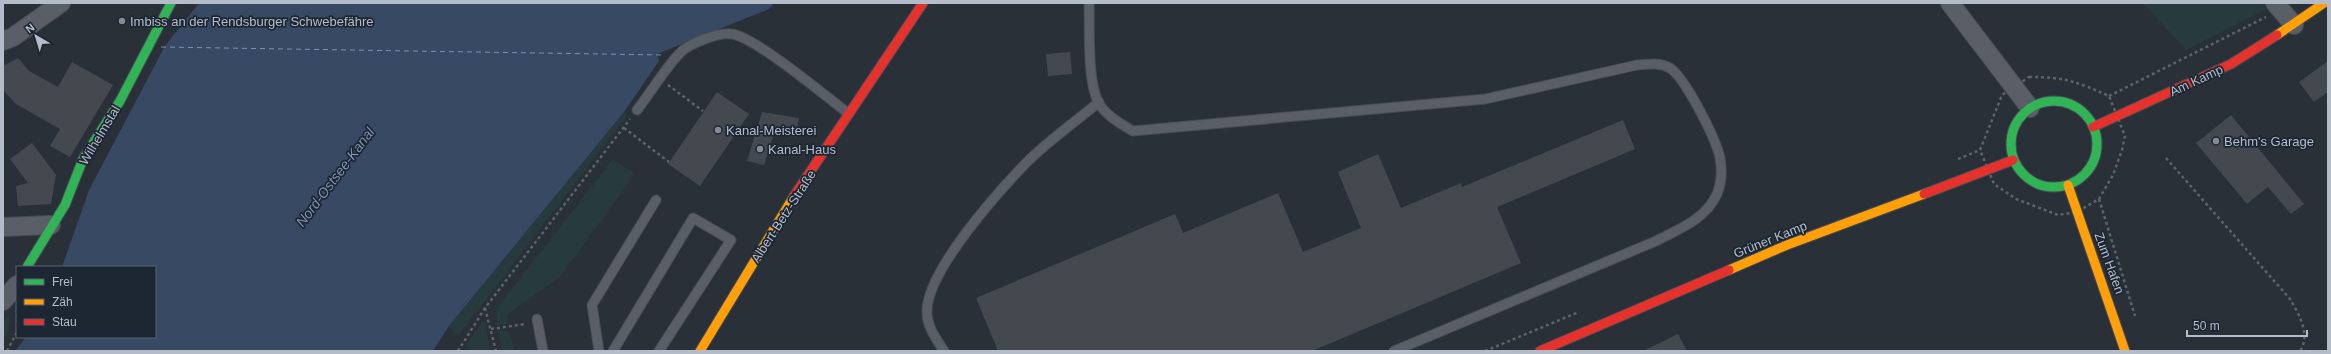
<svg xmlns="http://www.w3.org/2000/svg" width="2331" height="354" viewBox="0 0 2331 354" font-family="Arial,sans-serif">
<style>
.green{fill:#273a3e}
.water{fill:#384963}
.lines{fill:none;stroke-linecap:round;stroke-linejoin:round}
.ferry{stroke:#7c92b1;stroke-width:1;stroke-dasharray:5 4;stroke-linecap:butt}
.building{fill:#444950}
.lane-casing{stroke:#484c53;stroke-width:11}
.street-casing{stroke:#484c53;stroke-width:20}
.fast-casing{stroke:#484c53;stroke-width:11}
.slow-casing{stroke:#484c53;stroke-width:11}
.jam-casing{stroke:#484c53;stroke-width:11}
.path{stroke:#5d636a;stroke-width:2.5;stroke-dasharray:3 3;stroke-linecap:butt}
.lane{stroke:#5a5e66;stroke-width:9}
.street{stroke:#5a5e66;stroke-width:18}
.fast{stroke:#30b455;stroke-width:9}
.slow{stroke:#ff9f0a;stroke-width:9}
.jam{stroke:#e5322d;stroke-width:9}
.poi-dot{fill:#848b96;stroke:#1d2633;stroke-width:1.5}
.labels{text-anchor:middle;stroke-width:3.5;stroke-linejoin:round;paint-order:stroke}
.poi-label{font-size:13px;fill:#b4bcc9;stroke:#1d2633;text-anchor:start}
.street-label{font-size:13px;fill:#b4bcc9;stroke:#1d2633}
.water-label{font-size:14px;font-style:italic;fill:#7c92b1;stroke:#1d2633}
</style>
<rect width="100%" height="100%" fill="#2a3038"/>
<g class="green">
<path d="M2143,3H2262L2267,9L2186,50Z"/>
<path d="M624,112L627,116L458,336L449,326Z"/>
<path d="M613,159L635,174L560,277L507,315L508,324L497,325L496,309Z"/>
<path d="M11,313L8,331L3,340V323Z"/>
<path d="M485,319L490,351H469L466,345Z"/>
<path d="M498,331H509L515,351H502Z"/>
</g>
<path class="water" d="M199,3H774L769,9L657,54L659,61L624,112L449,326L433,351H15L26,337H155V267H62L89,190L165,46Z"/>
<g class="lines">
<path class="ferry" d="M161,47L664,55"/>
</g>
<g class="building">
<path d="M1070,52L1072,74L1048,76L1046,54Z"/>
<path d="M18,58L29,71L58,87L72,62L113,85L70,157L50,146L60,129L16,104L3,90V66Z"/>
<path d="M2328,61V92L2314,102L2299,82Z"/>
<path d="M717,92L749,114L700,186L668,164Z"/>
<path d="M762,112L799,118L796,137L774,134L764,165L747,161Z"/>
<path d="M2231,115L2304,204L2291,214L2268,187L2247,204L2196,143Z"/>
<path d="M1623,120L1635,149L1497,207L1521,263L1312,351H998L976,298L1175,214L1183,233L1278,193L1303,252L1361,228L1338,172L1378,154L1401,208L1461,183L1462,187Z"/>
<path d="M32,143L56,175L51,204L18,206L16,186L28,183L10,159Z"/>
<path d="M1678,334L1687,351H1643Z"/>
</g>
<g class="lines">
<g class="lane-casing">
<g id="lane">
<path d="M1089,3C1090,30 1087,78 1098,102C1105,115 1121,124 1133,131L1485,99L1637,65C1648,64 1660,62 1670,68C1686,79 1716,139 1720,158C1722,170 1722,182 1717,194C1706,219 1679,229 1656,241L1394,351"/>
<path d="M637,110C651,92 664,70 679,54C687,44 718,32 732,34C755,37 827,97 849,114"/>
<path d="M537,319L543,351"/>
<path d="M599,351L592,305L656,200"/>
<path d="M613,351L693,218L731,240L659,351"/>
<path d="M944,351C937,340 927,327 927,313C925,273 998,192 1026,163C1048,141 1075,122 1099,102"/>
</g>
</g>
<g class="street-casing">
<g id="street">
<path d="M1950,3L2030,108"/>
<path d="M2275,3L2294,25"/>
<path d="M3,41L13,37L61,3"/>
<path d="M3,227L51,225"/>
<path d="M3,301L17,285"/>
</g>
</g>
<g class="fast-casing">
<g id="fast">
<circle cx="2054" cy="144" r="43"/>
<path d="M27,267L65,205L83,159L120,101L171,3"/>
</g>
</g>
<g class="slow-casing">
<g id="slow">
<path d="M2277,35L2324,3"/>
<path d="M2068,185L2125,351"/>
<path d="M1729,270L1787,245L1924,194"/>
<path d="M700,351L794,196"/>
</g>
</g>
<g class="jam-casing">
<g id="jam">
<path d="M2093,127L2231,64L2277,35"/>
<path d="M1924,194L2013,160"/>
<path d="M794,196L923,3"/>
<path d="M1540,351L1729,270"/>
</g>
</g>
<g class="path">
<path d="M2029,77C2066,77 2077,82 2109,96L2125,136L2122,150L2113,175L2099,199L2077,212L2058,215L2016,199L1994,184L1980,150L2002,95Z"/>
<path d="M668,85L703,111"/>
<path d="M2109,96L2266,17"/>
<path d="M624,128L669,162"/>
<path d="M2166,158L2290,299C2299,314 2311,335 2300,351"/>
<path d="M1958,159L1980,150"/>
<path d="M2099,199L2135,316"/>
<path d="M485,308L496,351"/>
<path d="M491,329L526,324"/>
<path d="M7,351L17,332"/>
<path d="M458,351L485,308L630,119"/>
<path d="M1485,351L1579,312"/>
</g>
<use href="#lane" class="lane"/>
<use href="#street" class="street"/>
<use href="#fast" class="fast"/>
<use href="#slow" class="slow"/>
<use href="#jam" class="jam"/>
</g>
<g class="poi-dot">
<circle cx="122" cy="21" r="4"/>
<circle cx="718" cy="130" r="4"/>
<circle cx="2216" cy="141" r="4"/>
<circle cx="760" cy="149" r="4"/>
</g>
<g class="labels">
<g class="poi-label">
<text x="130" y="26">Imbiss an der Rendsburger Schwebefähre</text>
<text x="726" y="135">Kanal-Meisterei</text>
<text x="2224" y="146">Behm's Garage</text>
<text x="768" y="154">Kanal-Haus</text>
</g>
<g class="street-label">
<text transform="translate(2196 80) rotate(-25)" y="5">Am Kamp</text>
<text transform="translate(99 135) rotate(-59)" y="5">Wilhelmstal</text>
<text transform="translate(783 216) rotate(-57)" y="5">Albert-Betz-Straße</text>
<text transform="translate(1770 239) rotate(-22)" y="5">Grüner Kamp</text>
<text transform="translate(2110 263) rotate(70)" y="5">Zum Hafen</text>
</g>
<g class="water-label">
<text transform="translate(335 177) rotate(-53)" y="5">Nord-Ostsee-Kanal</text>
</g>
</g>
<rect width="2331" height="354" fill="none" stroke="#b4bcc9" stroke-width="8"/>
<rect x="16" y="266" width="140" height="72" fill="#1d2633" stroke="#59626f"/>
<rect x="24" y="279" width="20" height="6" fill="#30b455" stroke="#59626f"/>
<text x="52" y="286" font-size="12" fill="#b4bcc9">Frei</text>
<rect x="24" y="299" width="20" height="6" fill="#ff9f0a" stroke="#59626f"/>
<text x="52" y="306" font-size="12" fill="#b4bcc9">Zäh</text>
<rect x="24" y="319" width="20" height="6" fill="#e5322d" stroke="#59626f"/>
<text x="52" y="326" font-size="12" fill="#b4bcc9">Stau</text>
<g transform="translate(36 36) rotate(322)" stroke="#1d2633" stroke-width="3" paint-order="stroke">
<path d="M0-3L7 15L0 10L-7 15Z" fill="#b4bcc9"/>
<text y="-6" font-size="11" font-weight="bold" text-anchor="middle" fill="#b4bcc9">N</text>
</g>
<path d="M2187 330v6h120v-6" fill="none" stroke="#b4bcc9" stroke-width="2"/>
<text x="2193" y="330" font-size="12" fill="#b4bcc9" stroke="#1d2633" stroke-width="3" paint-order="stroke">50 m</text>
</svg>
